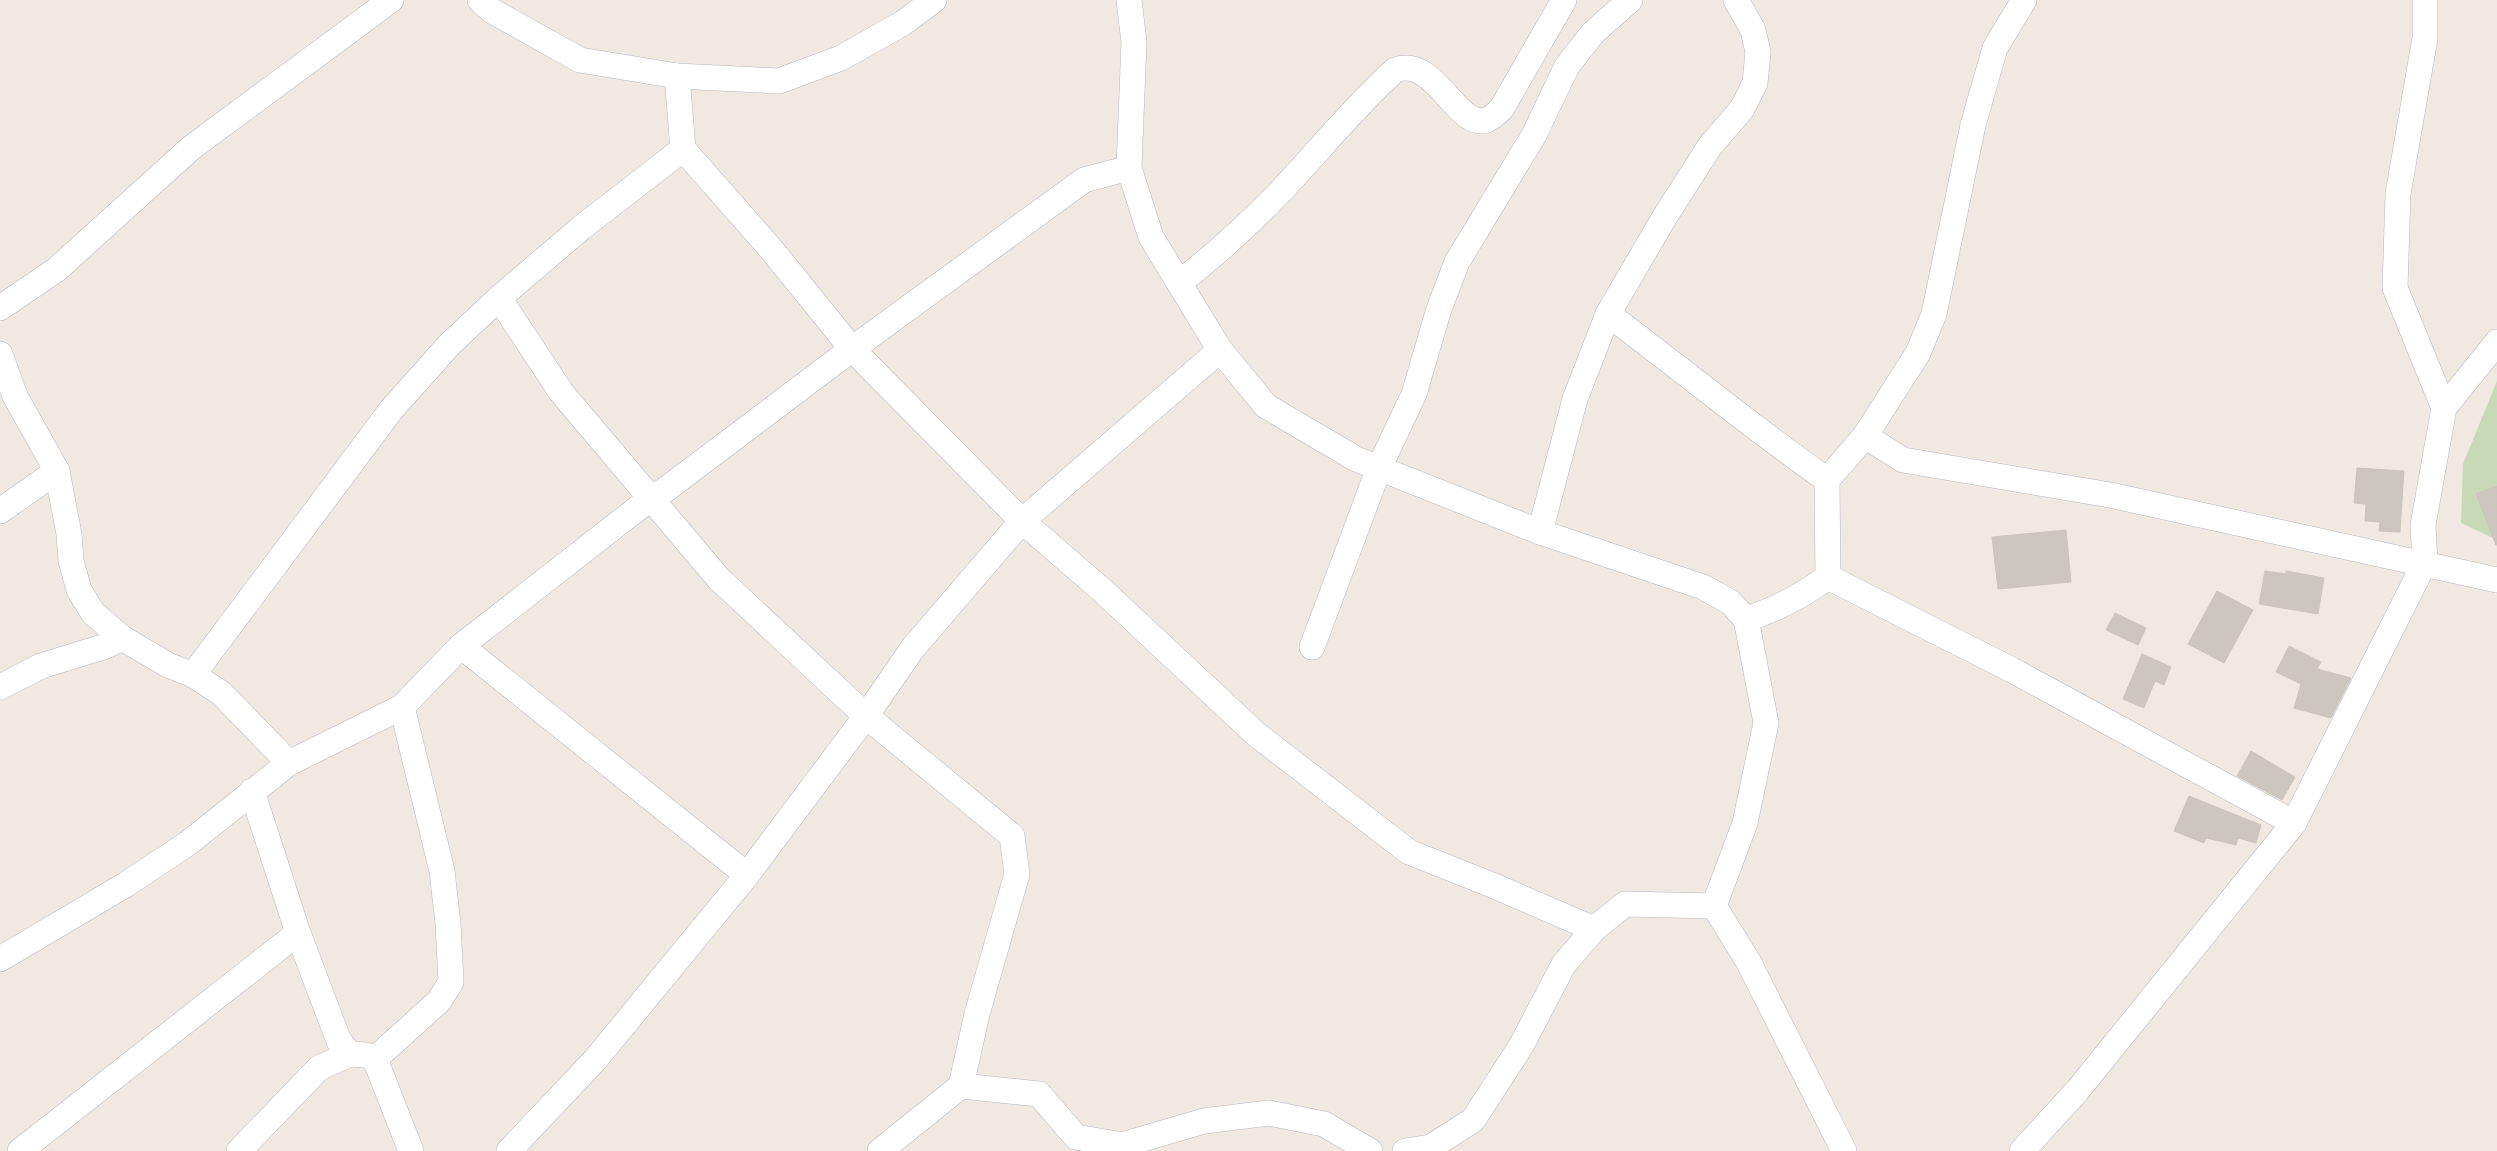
<svg xmlns="http://www.w3.org/2000/svg" width="2497" height="1151" viewBox="0 0 2497 1151" font-family="Ubuntu,sans-serif">
<style>
.cemetery{fill:#c8d9b8}
.building{fill:#cbc7bf;stroke:#cbc5ba}
.lines{fill:none;stroke-linecap:round;stroke-linejoin:round}
.minor-casing{stroke:#b4b7c1;stroke-width:26}
.minor{stroke:#fff;stroke-width:25}
</style>
<rect width="100%" height="100%" fill="#efe9e1"/>
<path class="cemetery" d="M2497,381V540L2461,523L2463,464Z"/>
<g class="building">
<path d="M2357,468L2404,471L2400,532L2379,531L2380,522L2365,521L2366,504L2354,503Z"/>
<path d="M2497,486V545H2496L2476,494Z"/>
<path d="M2066,530L2071,582L1998,589L1992,537Z"/>
<path d="M2265,571L2286,574V571L2324,578L2318,614L2259,604Z"/>
<path d="M2217,591L2253,610L2224,663L2188,644Z"/>
<path d="M2115,613L2146,628L2138,645L2106,630Z"/>
<path d="M2289,646L2321,662L2317,669L2351,678L2331,718L2294,708L2301,684L2276,672Z"/>
<path d="M2142,654L2171,667L2164,685L2155,681L2144,708L2123,699Z"/>
<path d="M2251,751L2295,777L2282,800L2237,776Z"/>
<path d="M2189,796L2261,825L2256,843L2238,838L2236,845L2206,838L2204,843L2174,831Z"/>
</g>
<g class="lines">
<g class="minor-casing">
<g id="minor">
<path d="M480,0L492,11L580,60L677,76L779,81L841,58L903,23L934,0"/>
<path d="M1129,0L1134,42L1129,168L1151,237L1220,350L1266,406L1356,459L1540,532L1703,587L1730,602L1746,619C1776,610 1803,595 1828,577L1827,480L1865,436L1918,353L1934,314L1973,125L1995,48L2024,0"/>
<path d="M2425,0V38L2398,194L2395,288L2444,408"/>
<path d="M677,76L683,149L771,249L852,349L1022,521L1103,591L1256,734L1409,852L1492,885L1594,929"/>
<path d="M1179,283C1214,256 1247,226 1278,194C1317,153 1353,108 1395,70C1436,55 1456,130 1487,120C1492,118 1498,112 1502,108L1564,0"/>
<path d="M499,298L561,392L719,579L866,716L1012,836L1017,874L977,1014L961,1086L880,1151"/>
<path d="M0,308L56,270L191,148L391,0"/>
<path d="M1608,314C1681,369 1752,427 1827,480"/>
<path d="M0,354L15,396L57,471L69,534L71,561L79,590L93,613L122,638L168,665L193,675L221,693L289,763"/>
<path d="M1865,436L1903,460L2110,495L2497,580"/>
<path d="M0,511L57,471"/>
<path d="M1540,532L1575,399L1608,314L1664,218L1710,146L1742,109L1755,83L1758,52L1753,30L1736,0"/>
<path d="M1828,577L2012,670L2294,823"/>
<path d="M461,646L747,875"/>
<path d="M1312,647L1379,468L1414,394L1439,309L1457,262L1534,135L1567,66L1593,33L1630,0"/>
<path d="M193,675L391,410L449,345L499,298L581,228L683,149"/>
<path d="M0,687L41,666L106,646L122,638"/>
<path d="M252,791L298,933L339,1041L350,1054L366,1055L375,1059L411,1151"/>
<path d="M1714,906L1748,961L1844,1151"/>
<path d="M0,959L125,885L187,844L289,763L402,707L461,646L651,498L665,490L852,349L1084,180L1129,168"/>
<path d="M375,1059L439,1001L451,982L448,924L442,871L402,707"/>
<path d="M961,1086L1039,1094L1076,1137L1122,1145L1204,1121L1269,1113L1324,1124L1370,1151"/>
<path d="M20,1151L298,933"/>
<path d="M239,1151L319,1068L350,1054"/>
<path d="M509,1151L595,1060L747,875L866,716L913,648L1022,521L1220,350"/>
<path d="M1405,1151L1431,1147L1473,1120L1521,1046L1564,964L1594,929L1625,904L1714,906L1745,823L1766,723L1746,619"/>
<path d="M2022,1151L2077,1091L2294,823L2425,562L2423,525L2444,408L2497,342"/>
</g>
</g>
<use href="#minor" class="minor"/>
</g>
</svg>
